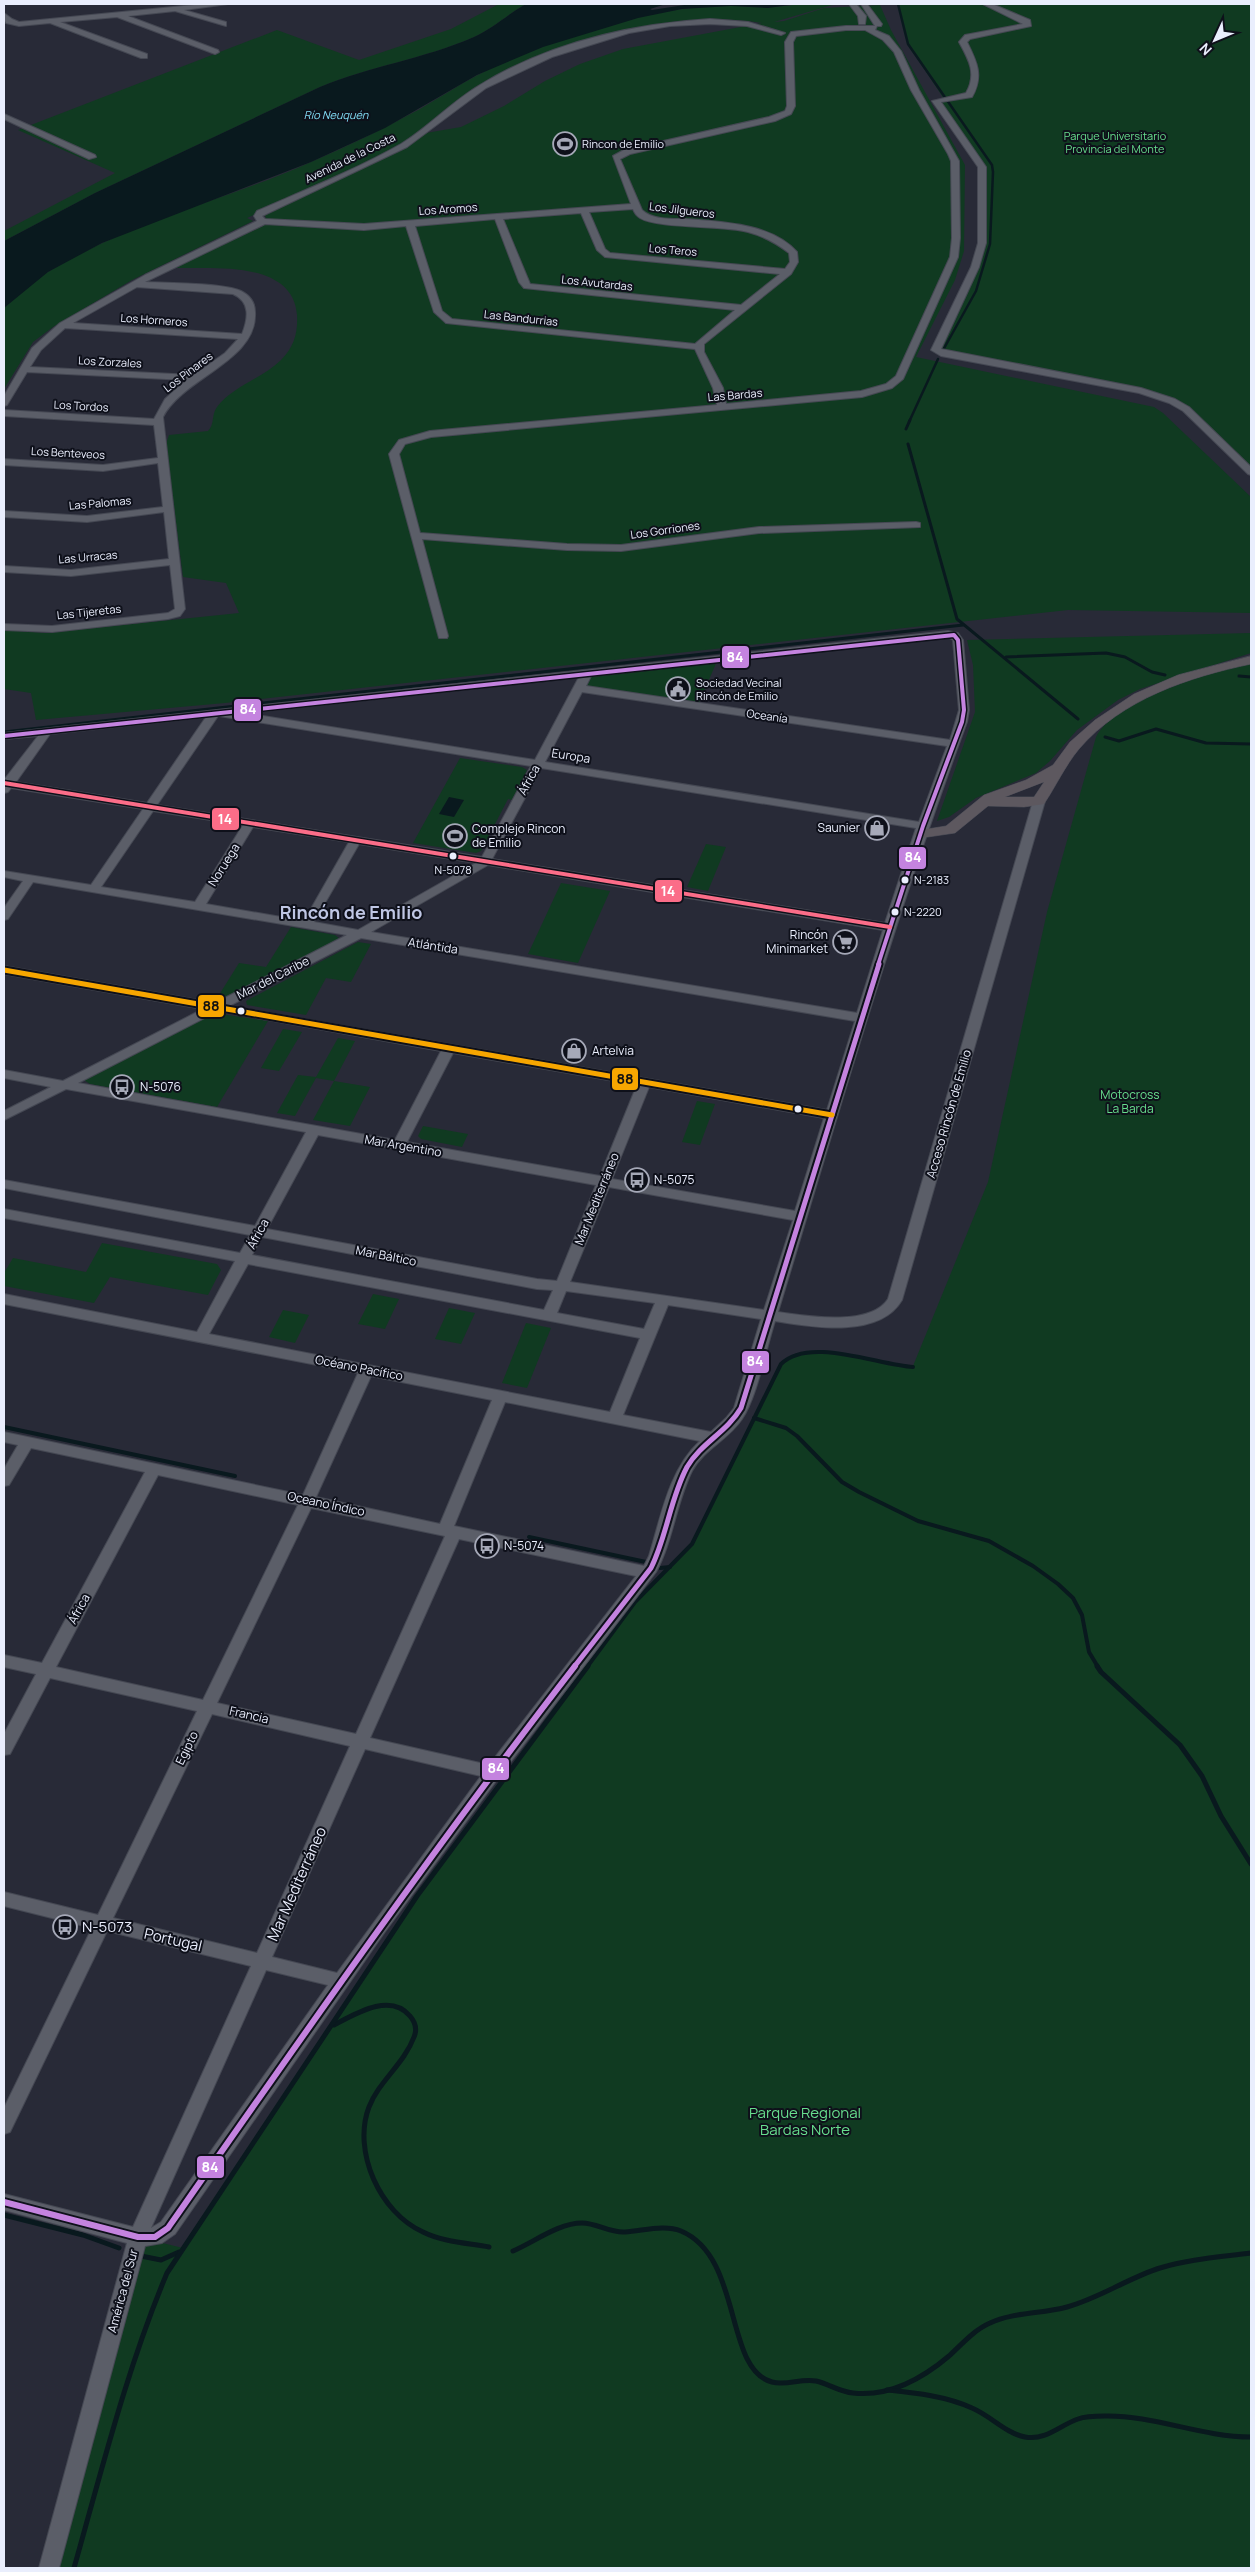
<svg xmlns="http://www.w3.org/2000/svg" width="1255" height="2572" viewBox="0 0 1255 2572" font-family="Manrope,sans-serif">
<style>
.green{fill:#103a21}
.water{fill:#09191e}
.lines{fill:none;stroke-linecap:round;stroke-linejoin:round}
.stream-far3{stroke:#09191e;stroke-width:2.5}
.stream-far2{stroke:#09191e;stroke-width:3}
.stream-far1{stroke:#09191e;stroke-width:4}
.stream{stroke:#09191e;stroke-width:5}
.minor-casing{stroke:#454853;stroke-width:2}
.major-casing{stroke:#454853;stroke-width:1}
.minor{fill:#5b5e68;fill-rule:evenodd}
.major{fill:#5d585f;fill-rule:evenodd}
.bus-1-far2-casing{stroke:#0e101a;stroke-width:7}
.bus-1-far1-casing{stroke:#0e101a;stroke-width:9}
.bus-1-casing{stroke:#0e101a;stroke-width:10}
.bus-2-casing{stroke:#0e101a;stroke-width:7}
.bus-3-casing{stroke:#0e101a;stroke-width:9}
.bus-1-far2{stroke:#c483df;stroke-width:4}
.bus-1-far1{stroke:#c483df;stroke-width:5}
.bus-1{stroke:#c483df;stroke-width:6}
.bus-2{stroke:#fb6d88;stroke-width:4}
.bus-3{stroke:#f7a600;stroke-width:5}
.bus-dot{fill:#eaeefd;stroke:#0e101a;stroke-width:2}
.labels{text-anchor:middle;stroke-width:4;stroke-linejoin:round;paint-order:stroke}
.far-water-label{font-size:11px;font-style:italic;fill:#82def7;stroke:#0e101a}
.far-park-label{font-size:11px;fill:#67de8d;stroke:#0e101a}
.far-poi-label{font-size:11px;fill:#eaeefd;stroke:#0e101a;text-anchor:start}
.far-street-label{font-size:11px;fill:#eaeefd;stroke:#0e101a}
.bus-label{font-size:11px;fill:#eaeefd;stroke:#0e101a;text-anchor:start}
.street-label{font-size:12px;fill:#eaeefd;stroke:#0e101a}
.poi-label{font-size:12px;fill:#eaeefd;stroke:#0e101a;text-anchor:start}
.park-label{font-size:12px;fill:#67de8d;stroke:#0e101a}
.near-street-label{font-size:15px;fill:#eaeefd;stroke:#0e101a}
.near-poi-label{font-size:15px;fill:#eaeefd;stroke:#0e101a;text-anchor:start}
.near-park-label{font-size:15px;fill:#67de8d;stroke:#0e101a}
.district-label{font-size:18px;font-weight:bold;fill:#bfc6e4;stroke:#0e101a}
.line-badge{stroke:#0e101a;stroke-width:2}
.badge-label{font-size:14px;text-anchor:middle;font-weight:bold;fill:#fff}
.pale-badge-label{font-size:14px;text-anchor:middle;font-weight:bold;fill:#111}
</style>
<rect width="100%" height="100%" fill="#282a37"/>
<g class="green">
<path d="M499,4H526C508,14 492,29 474,37C424,59 370,66 320,87L95,193L4,241V231L115,173L18,130L277,30L359,60L451,29Z"/>
<path d="M798,4H836L774,22L784,21L824,8L880,5L891,30L965,165L964,251L955,280L916,357L1154,407L1163,413L1251,497V613L1068,610L225,703L36,720L31,693L4,689V630L46,633L239,613L226,583L183,577L166,444L169,435L208,431C215,424 211,415 217,407C233,386 263,378 281,360C294,347 298,333 297,315C293,259 211,269 172,268L263,226L268,222L264,214L426,133L461,127L504,106L545,81L580,64L623,49L762,23C681,10 598,33 523,65C510,71 495,76 482,84C451,101 427,129 397,146C351,173 295,195 247,218L253,221L132,280L53,327L33,342L4,389V308C18,296 31,282 48,272C129,222 224,201 311,162C348,146 385,128 420,109C439,98 457,86 476,76C527,49 584,32 639,17C669,10 699,6 729,6C753,6 774,9 798,4Z"/>
<path d="M898,4H1251V472L1186,409L1141,391L939,352L982,243V167L936,103L944,99L908,44Z"/>
<path d="M1251,633V653L1140,689L1118,700L1077,730L1050,761L1036,773L976,798L949,817L937,821L975,712L973,665L967,640Z"/>
<path d="M717,661L699,703L585,686L590,676Z"/>
<path d="M1251,663V2568H49L138,2237L183,2248L417,1896L628,1611C647,1587 673,1569 692,1544L781,1364L787,1358L801,1353H846L892,1366H913L988,1182L1047,912L1096,737C1115,700 1213,671 1251,663Z"/>
<path d="M460,758L522,767L527,770L512,800L508,799L481,851L476,853L413,843Z"/>
<path d="M706,844L726,847L708,891L687,887Z"/>
<path d="M561,883L610,891L578,963L528,954Z"/>
<path d="M291,927L335,935L340,939L214,1003L239,963L266,967Z"/>
<path d="M358,942L371,944L351,982L326,978L306,1015L247,1005L246,1001Z"/>
<path d="M214,1013L268,1021L217,1107L90,1084L84,1080Z"/>
<path d="M283,1029L302,1032L279,1071L261,1068Z"/>
<path d="M338,1038L355,1041L334,1081L370,1087L350,1126L313,1120L334,1081L316,1078L295,1116L277,1113L298,1075L316,1077Z"/>
<path d="M697,1101L715,1104L700,1145L682,1142Z"/>
<path d="M423,1126L468,1134L462,1147L421,1139L418,1136Z"/>
<path d="M102,1243L217,1264L221,1270L208,1295L110,1277L94,1303L4,1286V1273L13,1258L86,1272Z"/>
<path d="M373,1294L399,1299L385,1329L358,1324Z"/>
<path d="M449,1308L475,1313L461,1344L435,1339Z"/>
<path d="M283,1310L309,1315L295,1343L269,1337Z"/>
<path d="M526,1323L551,1328L527,1388L502,1383Z"/>
</g>
<g class="water">
<path d="M526,4H666L650,9L652,10L691,4H798L768,8L731,6L682,9L638,18L543,47L477,75L385,128L311,162L102,243L48,272L4,308V241L6,240L95,193L320,87C370,66 424,59 474,37C492,29 508,14 526,4Z"/>
<path d="M449,797L464,800L454,817L439,814Z"/>
</g>
<g class="lines">
<g class="stream-far3">
<path d="M898,4L908,44L992,165L993,172L990,244L976,291L942,352"/>
<path d="M909,422L938,359"/>
</g>
<g class="stream-far2">
<path d="M906,429L910,420"/>
<path d="M908,444L957,619L1078,719"/>
<path d="M1006,657L1106,653L1125,657L1152,672L1165,675"/>
<path d="M1239,676L1251,677"/>
<path d="M4,732L963,625"/>
<path d="M1105,737L1119,741L1156,729L1206,743L1251,744"/>
</g>
<g class="stream-far1">
<path d="M754,1418L786,1428L797,1436L842,1482L859,1492L918,1521L989,1541L1033,1566L1058,1584L1073,1598L1082,1615L1089,1652L1098,1667"/>
<path d="M4,1427L235,1476"/>
<path d="M529,1537L646,1562"/>
<path d="M660,1568L670,1567"/>
<path d="M587,1667L635,1602L692,1544L781,1364C809,1336 878,1365 913,1367"/>
</g>
<g class="stream">
<path d="M1097,1666L1101,1672L1180,1745L1202,1776L1221,1816L1251,1864"/>
<path d="M334,2025C355,2014 390,1992 410,2016C416,2023 417,2030 414,2037C404,2064 379,2081 369,2107C352,2151 380,2213 423,2232C443,2242 467,2243 489,2247"/>
<path d="M4,2215L83,2235L119,2248"/>
<path d="M513,2251C534,2242 559,2223 582,2223C597,2223 609,2233 625,2232C643,2231 664,2224 681,2231C743,2257 724,2370 772,2382C787,2386 801,2378 816,2381C829,2384 840,2392 853,2393C889,2397 923,2378 949,2356C962,2344 974,2330 990,2323C1013,2312 1042,2314 1067,2307C1100,2298 1128,2278 1160,2268C1189,2259 1221,2257 1251,2253"/>
<path d="M141,2256L161,2260L179,2252"/>
<path d="M887,2390C916,2393 946,2396 972,2408C991,2416 1005,2433 1025,2437C1046,2441 1060,2425 1078,2419C1086,2416 1096,2416 1105,2416C1154,2415 1201,2437 1251,2437"/>
<path d="M74,2568C102,2469 127,2368 167,2273L417,1896L588,1666"/>
</g>
<g class="minor-casing">
<g id="minor">
<path d="M204,4H228L184,10L226,22V26L175,11L128,16L218,50L219,52L215,54L117,17L60,22L147,54V58H141L50,23L19,26L6,23L4,19V13L12,19L19,22Z"/>
<path d="M849,4H856L866,16L865,24H859L858,16Z"/>
<path d="M861,4H867L882,24L881,26H875Z"/>
<path d="M983,4H992L1030,20L1031,26L970,39L967,42C977,62 984,76 972,97L941,102L986,167V243L979,267L941,349L1141,388L1175,399L1189,407L1251,467V475L1248,474L1183,411L1169,403L1139,393L941,356L931,350L971,267L978,243V167L932,101L966,93C977,74 969,60 959,42L965,35L1023,24Z"/>
<path d="M710,19L748,22L785,33L781,35L747,26L710,24L670,26L629,33L552,57L486,88L407,147L262,216L265,219L364,224L631,204L613,156L624,150L769,117L785,111L787,106L785,42L791,32L846,26H877L875,30L889,36L901,51L919,90L959,161L960,238L958,257L903,379L892,388L862,397L431,437L405,444L399,454L420,533L567,544L621,545L759,527L916,522L920,523V527L759,533L621,551L567,550L422,539L448,636L447,638H439L389,454L399,440L430,431L717,405L713,388L695,349L446,323L434,312L406,226L364,230L265,224L145,282C168,283 223,283 241,291C249,295 255,302 255,312C258,361 184,377 163,417L185,609L180,616L168,619L52,632L4,630V624L52,626L168,613L175,609L170,565L71,576L4,572V566L71,570L169,559L164,512L87,522L4,517V511L87,516L163,507L158,463L103,471L4,465V459L103,465L158,458L154,425L4,416V410L154,419L165,399L186,380L27,372L7,405L4,406V396L32,348L60,323L145,275L257,221L254,216L257,211C305,190 355,170 401,144C429,127 451,102 480,85C549,43 631,24 710,19ZM846,30H865L883,40L894,52L911,90L948,154L951,161L952,238L950,257L896,376L886,384L861,391L726,404L723,388L704,352V344L791,274L798,262L797,252C771,223 722,222 686,219C672,219 652,220 642,210L620,159L630,154L775,121L791,114L795,106L793,42L796,36ZM633,209C634,212 637,216 640,218C658,229 721,225 748,232C763,236 776,243 789,253L790,262L785,269L610,253L605,249L589,212ZM581,213L597,250L605,257L780,274L741,305L530,284L503,219ZM495,219L519,282L524,288L735,310L695,344L452,319L442,311L415,226ZM137,287L233,294C251,302 248,319 242,334L73,323ZM65,328L238,339L225,353L194,375L30,367L41,350Z"/>
<path d="M4,114L95,155L96,157L89,159L4,119Z"/>
<path d="M948,631L958,633L963,640L969,710L967,722C895,916 838,1115 778,1312C806,1316 870,1327 888,1299L1033,801L1039,798L1043,799L1045,801L902,1300C879,1339 812,1327 775,1321C766,1349 757,1397 742,1419C728,1440 704,1449 692,1471C676,1503 673,1541 656,1572L499,1777L384,1933L175,2234L162,2243L145,2246L59,2568H39L127,2243L4,2210V2194L133,2227L251,1966L107,1931L10,2132L4,2134V2108L92,1928L4,1906V1892L98,1915L197,1711L50,1678L10,1754L4,1755V1734L36,1674L4,1667V1655L42,1663L145,1472L31,1448L9,1485L4,1486V1469L18,1445L4,1442V1432L303,1495L358,1373L4,1304V1294L197,1332L235,1261L4,1218V1209L240,1253L250,1235L4,1188V1180L255,1226L306,1132L66,1089L4,1120V1111L51,1087L4,1078V1070L63,1081L203,1009L4,974V966L215,1003L347,935L33,882L8,919L4,920V908L23,881L4,877V871L91,885L143,809L11,788L8,792L4,793V780L38,736L4,739V733ZM948,637L953,640L959,710L950,740L586,686L591,676ZM579,677L535,760L244,713ZM582,692L947,746L919,822L545,762ZM218,716H219L531,766L482,857L157,805ZM206,717L147,803L16,782L50,734ZM541,768L916,828L885,923L492,859ZM153,811L243,825L195,902L101,887ZM253,827L349,842L304,921L206,904ZM359,844L476,863L358,930L314,922ZM488,865L883,930L857,1013L371,932ZM361,938L855,1021L827,1110L229,1006ZM218,1011L441,1051L395,1140L78,1083ZM453,1053L637,1085L600,1176L407,1142ZM649,1087L824,1118L795,1211L612,1179ZM318,1135L596,1185L557,1281L537,1279L267,1229ZM609,1187L793,1220L764,1310L570,1282ZM262,1237L537,1289L553,1290L544,1310L252,1255ZM248,1264L640,1338L610,1412L209,1334ZM566,1291L655,1303L644,1329L557,1313ZM668,1305L761,1319L734,1408L726,1418L711,1432L623,1415ZM371,1376L492,1400L440,1524L316,1497ZM505,1402L700,1441C669,1469 661,1517 649,1556L644,1566L454,1526ZM158,1475L298,1505L203,1700L56,1667ZM311,1508L445,1536L356,1734L217,1703ZM459,1539L636,1576L489,1765L370,1738ZM212,1714L350,1746L257,1953L113,1918ZM365,1749L481,1776L337,1973L272,1957ZM266,1970L328,1985L161,2222L151,2228Z"/>
</g>
</g>
<g class="major-casing">
<path id="major" d="M1251,656V664C1189,677 1122,699 1079,749C1065,766 1056,786 1044,804L1024,807L988,806L955,833L921,838L914,834L921,830L946,826L984,795L1026,780L1053,765L1070,742L1095,720L1134,694L1178,675ZM1044,782L1034,797H1005Z"/>
</g>
<use href="#minor" class="minor"/>
<use href="#major" class="major"/>
<g class="bus-1-far2-casing">
<path id="bus-1-far2" d="M4,736L954,635L958,640L964,710L962,722L923,826L878,965"/>
</g>
<g class="bus-1-far1-casing">
<path id="bus-1-far1" d="M574,1667L651,1568C667,1536 670,1499 687,1467C701,1443 727,1432 741,1408L879,964"/>
</g>
<g class="bus-1-casing">
<path id="bus-1" d="M4,2202L138,2237H155L168,2228C301,2038 433,1849 575,1666"/>
</g>
<g class="bus-2-casing">
<path id="bus-2" d="M4,783L890,927"/>
</g>
<g class="bus-3-casing">
<path id="bus-3" d="M4,970L832,1115"/>
</g>
<use href="#bus-1-far2" class="bus-1-far2"/>
<use href="#bus-1-far1" class="bus-1-far1"/>
<use href="#bus-1" class="bus-1"/>
<use href="#bus-2" class="bus-2"/>
<use href="#bus-3" class="bus-3"/>
</g>
<defs>
<g id="stadium-ring" transform="scale(1.25)"><circle r="9.5" fill="#0e101a" stroke="#a6a9b8" stroke-width="1.5"/><path d="M0-5a6.5 5 0 1 0 0 10a6.5 5 0 1 0 0-10ZM-3.5-1.8h7v3.6h-7Z" fill="#a6a9b8"/></g>
<g id="civic-ring" transform="scale(1.25)"><circle r="9.5" fill="#0e101a" stroke="#a6a9b8" stroke-width="1.5"/><path d="M-.6-6.5H3V-4.5H.6V-3L4-1V1h2V6H-6V1h2V-1L-.6-3ZM-1.2 2.5V6h2.4V2.5Z" fill="#a6a9b8"/></g>
<g id="shop-ring" transform="scale(1.25)"><circle r="9.5" fill="#0e101a" stroke="#a6a9b8" stroke-width="1.5"/><path d="M-5-2.5h2.3a2.7 3.5 0 0 1 5.4 0H5L5.5 6h-11ZM-1.5-2.5h3a1.5 2.3 0 0 0-3 0Z" fill="#a6a9b8"/></g>
<g id="supermarket-ring" transform="scale(1.25)"><circle r="9.5" fill="#0e101a" stroke="#a6a9b8" stroke-width="1.5"/><path d="M-6-5.5h2.5l.6 2H6L4.5 2H-2.5L-4.4-4H-6ZM-1.5 3.2a1.3 1.3 0 1 0 .1 0ZM3 3.2a1.3 1.3 0 1 0 .1 0Z" fill="#a6a9b8"/></g>
<g id="bus-ring" transform="scale(1.25)"><circle r="9.5" fill="#0e101a" stroke="#a6a9b8" stroke-width="1.5"/><path d="M-5-6H5V4H4V6H2V4H-2V6H-4V4H-5ZM-3.5-4V0h7V-4ZM-3.5 1.2v1.5H-2V1.2ZM2 1.2v1.5H3.5V1.2Z" fill="#a6a9b8"/></g>
</defs>
<g fill-rule="evenodd">
<use href="#stadium-ring" x="565" y="144"/>
<use href="#civic-ring" x="678" y="689"/>
<use href="#shop-ring" x="877" y="828"/>
<use href="#stadium-ring" x="455" y="836"/>
<use href="#supermarket-ring" x="845" y="942"/>
<use href="#shop-ring" x="574" y="1051"/>
<use href="#bus-ring" x="122" y="1087"/>
<use href="#bus-ring" x="637" y="1180"/>
<use href="#bus-ring" x="487" y="1546"/>
<use href="#bus-ring" x="65" y="1927"/>
</g>
<g class="bus-dot">
<circle cx="453" cy="856" r="4.5"/>
<circle cx="905" cy="880" r="4.5"/>
<circle cx="895" cy="912" r="4.5"/>
<circle cx="241" cy="1011" r="4.5"/>
<circle cx="798" cy="1109" r="4.5"/>
</g>
<g class="labels">
<g class="far-water-label">
<text x="336" y="119">Río Neuquén</text>
</g>
<g class="far-park-label">
<text x="1115" y="140">Parque Universitario<tspan x="1115" dy="13">Provincia del Monte</tspan></text>
</g>
<g class="far-poi-label">
<text x="582" y="148">Rincon de Emilio</text>
<text x="696" y="687">Sociedad Vecinal<tspan x="696" dy="13">Rincón de Emilio</tspan></text>
</g>
<g class="far-street-label">
<text transform="translate(350 158) rotate(-26)" y="4">Avenida de la Costa</text>
<text transform="translate(448 209) rotate(-4)" y="4">Los Aromos</text>
<text transform="translate(682 210) rotate(7)" y="4">Los Jilgueros</text>
<text transform="translate(673 250) rotate(5)" y="4">Los Teros</text>
<text transform="translate(597 283) rotate(6)" y="4">Los Avutardas</text>
<text transform="translate(521 318) rotate(6)" y="4">Las Bandurrias</text>
<text transform="translate(154 320) rotate(4)" y="4">Los Horneros</text>
<text transform="translate(110 362) rotate(3)" y="4">Los Zorzales</text>
<text transform="translate(188 372) rotate(-37)" y="4">Los Pinares</text>
<text transform="translate(735 395) rotate(-5)" y="4">Las Bardas</text>
<text transform="translate(81 406) rotate(3)" y="4">Los Tordos</text>
<text transform="translate(68 453) rotate(3)" y="4">Los Benteveos</text>
<text transform="translate(100 503) rotate(-5)" y="4">Las Palomas</text>
<text transform="translate(665 530) rotate(-8)" y="4">Los Gorriones</text>
<text transform="translate(88 557) rotate(-5)" y="4">Las Urracas</text>
<text transform="translate(89 612) rotate(-6)" y="4">Las Tijeretas</text>
<text transform="translate(767 716) rotate(8)" y="4">Oceanía</text>
</g>
<g class="bus-label">
<text x="453" y="874" text-anchor="middle">N-5078</text>
<text x="914" y="884">N-2183</text>
<text x="904" y="916">N-2220</text>
</g>
<g class="street-label">
<text transform="translate(571 756) rotate(9)" y="4">Europa</text>
<text transform="translate(529 780) rotate(-62)" y="4">África</text>
<text transform="translate(224 865) rotate(-58)" y="4">Noruega</text>
<text transform="translate(433 946) rotate(9)" y="4">Atlántida</text>
<text transform="translate(273 978) rotate(-27)" y="4">Mar del Caribe</text>
<text transform="translate(949 1114) rotate(-74)" y="4">Acceso Rincón de Emilio</text>
<text transform="translate(403 1146) rotate(10)" y="4">Mar Argentino</text>
<text transform="translate(597 1199) rotate(-68)" y="4">Mar Mediterráneo</text>
<text transform="translate(258 1234) rotate(-62)" y="4">África</text>
<text transform="translate(386 1256) rotate(11)" y="4">Mar Báltico</text>
<text transform="translate(359 1368) rotate(11)" y="4">Océano Pacífico</text>
<text transform="translate(326 1504) rotate(12)" y="4">Oceano Índico</text>
<text transform="translate(79 1609) rotate(-62)" y="4">África</text>
<text transform="translate(249 1715) rotate(13)" y="4">Francia</text>
<text transform="translate(187 1748) rotate(-64)" y="4">Egipto</text>
<text transform="translate(123 2291) rotate(-75)" y="4">América del Sur</text>
</g>
<g class="poi-label">
<text x="860" y="832" text-anchor="end">Saunier</text>
<text x="472" y="833">Complejo Rincon<tspan x="472" dy="14">de Emilio</tspan></text>
<text x="828" y="939" text-anchor="end">Rincón<tspan x="828" dy="14">Minimarket</tspan></text>
<text x="592" y="1055">Artelvia</text>
<text x="140" y="1091">N-5076</text>
<text x="654" y="1184">N-5075</text>
<text x="504" y="1550">N-5074</text>
</g>
<g class="park-label">
<text x="1130" y="1099">Motocross<tspan x="1130" dy="14">La Barda</tspan></text>
</g>
<g class="near-street-label">
<text transform="translate(297 1884) rotate(-66)" y="5">Mar Mediterráneo</text>
<text transform="translate(173 1940) rotate(13)" y="5">Portugal</text>
</g>
<g class="near-poi-label">
<text x="82" y="1932">N-5073</text>
</g>
<g class="near-park-label">
<text x="805" y="2118">Parque Regional<tspan x="805" dy="17">Bardas Norte</tspan></text>
</g>
<g class="district-label">
<text x="351" y="919">Rincón de Emilio</text>
</g>
</g>
<g class="line-badge">
<rect x="721" y="645" width="29" height="24" rx="5" fill="#c483df"/>
<rect x="233" y="698" width="29" height="24" rx="5" fill="#c483df"/>
<rect x="211" y="807" width="29" height="24" rx="5" fill="#fb6d88"/>
<rect x="898" y="846" width="29" height="24" rx="5" fill="#c483df"/>
<rect x="654" y="879" width="29" height="24" rx="5" fill="#fb6d88"/>
<rect x="197" y="994" width="28" height="24" rx="5" fill="#f7a600"/>
<rect x="611" y="1067" width="28" height="24" rx="5" fill="#f7a600"/>
<rect x="741" y="1350" width="29" height="24" rx="5" fill="#c483df"/>
<rect x="481" y="1757" width="29" height="24" rx="5" fill="#c483df"/>
<rect x="196" y="2155" width="29" height="24" rx="5" fill="#c483df"/>
</g>
<g class="badge-label">
<text x="735" y="662">84</text>
<text x="248" y="714">84</text>
<text x="225" y="824">14</text>
<text x="913" y="862">84</text>
<text x="668" y="896">14</text>
<text x="755" y="1366">84</text>
<text x="496" y="1773">84</text>
<text x="210" y="2172">84</text>
</g>
<g class="pale-badge-label">
<text x="211" y="1011">88</text>
<text x="625" y="1084">88</text>
</g>
<rect width="1255" height="2572" fill="none" stroke="#eaeefd" stroke-width="10"/>
<g transform="translate(1215 40) rotate(226)" stroke="#0e101a" stroke-width="4" paint-order="stroke">
<path d="M0-4L9 19L0 12L-9 19Z" fill="#eaeefd"/>
<text y="-8" font-size="14" font-weight="bold" text-anchor="middle" fill="#eaeefd">N</text>
</g>
</svg>
